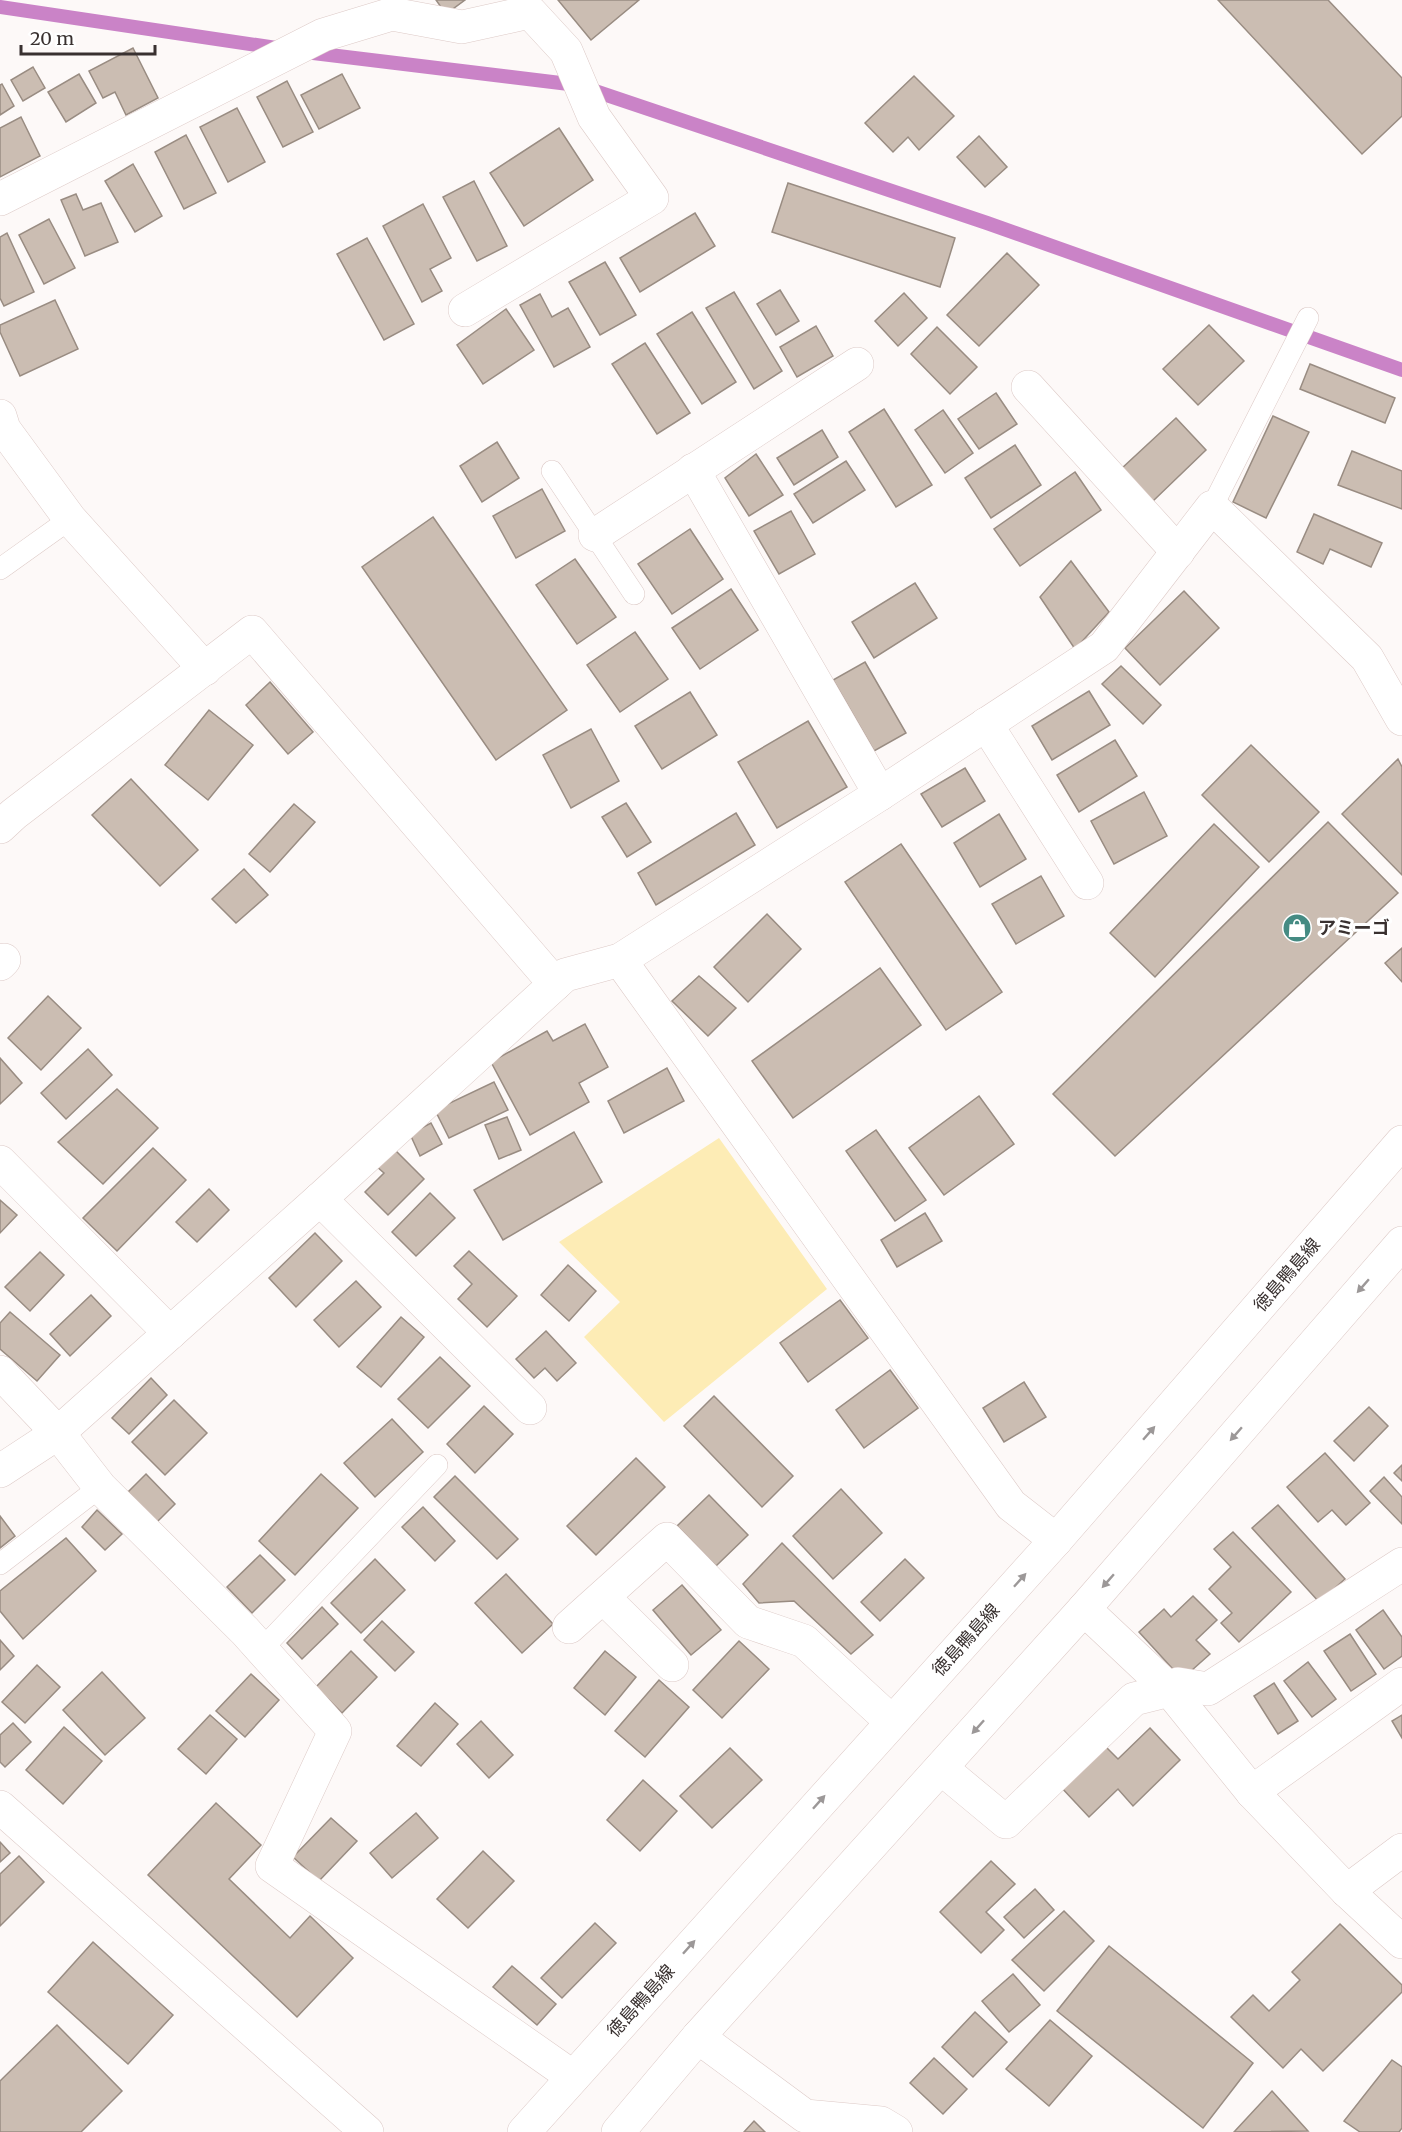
<svg xmlns="http://www.w3.org/2000/svg" width="1402" height="2132" viewBox="0 0 1402 2132" font-family="Merriweather,'Noto Sans JP',serif">
<style>
.green{fill:#fdecb5}
.lines{fill:none;stroke-linecap:round;stroke-linejoin:round}
.stream{stroke:#ca83c7;stroke-width:14}
.building{fill:#cbbdb2;stroke:#998c82;stroke-width:1.5}
.service-casing{stroke:#ddcac7;stroke-width:22}
.minor-casing{stroke:#ddcac7;stroke-width:34}
.primary-casing{stroke:#ddcac7;stroke-width:34}
.service{stroke:#fff;stroke-width:21}
.minor{stroke:#fff;stroke-width:33}
.primary{stroke:#fff;stroke-width:33}
.oneway{fill:#9c9898}
.labels{text-anchor:middle;stroke-width:6;stroke-linejoin:round;paint-order:stroke}
.poi-label{font-size:18px;font-weight:bold;fill:#393130;stroke:#fff;text-anchor:start}
.street-label{font-size:18px;fill:#393130;stroke:#fff}
</style>
<rect width="100%" height="100%" fill="#fdf9f8"/>
<path class="green" d="M719,1138L827,1289L664,1422L584,1337L620,1302L559,1242Z"/>
<g class="lines">
<g class="stream">
<path d="M0,7L283,49"/>
<path d="M305,52L577,85L987,223L1402,370"/>
</g>
</g>
<g class="building">
<path d="M436,0H465L446,14Z"/>
<path d="M558,0H639L591,40Z"/>
<path d="M1218,0H1328L1402,78V116L1362,154Z"/>
<path d="M133,48L158,98L126,115L115,92L103,98L89,71Z"/>
<path d="M33,67L45,88L23,101L11,80Z"/>
<path d="M79,74L96,103L66,122L48,92Z"/>
<path d="M342,74L360,108L319,129L301,95Z"/>
<path d="M914,76L954,116L919,150L908,137L893,152L865,123Z"/>
<path d="M287,81L313,132L283,147L257,97Z"/>
<path d="M2,84L14,106L0,115V85Z"/>
<path d="M237,108L265,162L228,182L200,127Z"/>
<path d="M21,117L40,156L0,177V128Z"/>
<path d="M559,128L593,180L524,226L490,173Z"/>
<path d="M186,135L216,193L184,209L155,152Z"/>
<path d="M979,136L1007,167L985,187L957,157Z"/>
<path d="M133,164L162,216L135,232L105,181Z"/>
<path d="M474,181L507,246L477,261L443,197Z"/>
<path d="M788,183L955,238L940,287L772,232Z"/>
<path d="M76,194L83,210L101,203L118,242L85,256L61,200Z"/>
<path d="M423,204L451,258L430,269L442,291L422,302L383,226Z"/>
<path d="M695,213L715,246L640,292L620,258Z"/>
<path d="M49,219L75,268L44,284L19,235Z"/>
<path d="M7,233L34,292L4,306L0,298V237Z"/>
<path d="M367,238L414,324L384,340L337,254Z"/>
<path d="M1007,253L1039,285L979,346L947,315Z"/>
<path d="M605,262L636,315L600,335L569,282Z"/>
<path d="M780,290L799,321L776,335L757,304Z"/>
<path d="M734,292L782,371L754,389L706,308Z"/>
<path d="M904,293L927,318L898,346L875,321Z"/>
<path d="M540,294L552,317L568,308L590,347L554,367L520,305Z"/>
<path d="M55,300L78,349L20,376L0,332V325Z"/>
<path d="M506,309L534,350L483,384L457,345Z"/>
<path d="M692,312L736,382L702,404L657,334Z"/>
<path d="M1209,325L1244,361L1198,405L1163,369Z"/>
<path d="M816,326L833,356L797,377L780,347Z"/>
<path d="M937,327L977,367L950,394L911,354Z"/>
<path d="M645,343L690,413L657,434L612,364Z"/>
<path d="M1310,364L1395,398L1385,423L1300,389Z"/>
<path d="M996,393L1017,424L979,449L958,419Z"/>
<path d="M884,409L932,485L896,507L849,432Z"/>
<path d="M943,410L973,453L945,473L915,430Z"/>
<path d="M1273,416L1309,432L1266,518L1233,502Z"/>
<path d="M1176,418L1206,450L1152,502L1121,469Z"/>
<path d="M822,430L838,457L794,485L777,458Z"/>
<path d="M497,442L519,478L482,502L460,466Z"/>
<path d="M1015,445L1041,485L991,518L965,478Z"/>
<path d="M1352,451L1402,471V509L1338,485Z"/>
<path d="M756,454L783,495L749,516L725,478Z"/>
<path d="M846,461L865,490L813,523L794,494Z"/>
<path d="M1075,472L1101,510L1020,566L994,529Z"/>
<path d="M542,489L565,531L516,558L493,516Z"/>
<path d="M791,511L815,554L779,574L754,531Z"/>
<path d="M1314,514L1382,543L1371,567L1330,549L1323,564L1297,552Z"/>
<path d="M433,517L567,710L496,760L362,567Z"/>
<path d="M690,529L723,579L672,614L638,564Z"/>
<path d="M575,559L616,617L577,644L536,585Z"/>
<path d="M1071,561L1109,612L1075,649L1040,597Z"/>
<path d="M915,583L937,618L874,658L852,622Z"/>
<path d="M731,589L758,630L700,669L672,628Z"/>
<path d="M1184,591L1219,628L1160,685L1125,648Z"/>
<path d="M635,632L668,679L620,712L587,665Z"/>
<path d="M865,662L906,733L874,751L833,680Z"/>
<path d="M1121,666L1161,705L1143,724L1102,684Z"/>
<path d="M270,682L313,732L288,754L246,705Z"/>
<path d="M1089,691L1110,725L1052,760L1032,726Z"/>
<path d="M690,692L717,735L662,769L635,726Z"/>
<path d="M209,710L253,745L208,800L165,765Z"/>
<path d="M808,721L847,787L777,828L738,762Z"/>
<path d="M591,729L619,781L571,808L543,755Z"/>
<path d="M1115,740L1137,776L1079,812L1057,775Z"/>
<path d="M1251,745L1319,812L1269,862L1202,795Z"/>
<path d="M1398,759L1402,767V875L1342,814Z"/>
<path d="M965,768L985,801L942,827L921,794Z"/>
<path d="M131,779L198,850L160,886L92,815Z"/>
<path d="M1144,792L1167,836L1114,864L1091,821Z"/>
<path d="M626,803L651,842L627,857L602,817Z"/>
<path d="M294,804L315,822L270,872L249,854Z"/>
<path d="M736,813L755,845L656,905L638,873Z"/>
<path d="M999,814L1026,859L980,887L954,843Z"/>
<path d="M1328,822L1398,893L1115,1156L1053,1094Z"/>
<path d="M1214,824L1259,867L1155,977L1110,933Z"/>
<path d="M901,844L1002,992L946,1030L845,882Z"/>
<path d="M244,869L268,895L236,923L212,899Z"/>
<path d="M1041,876L1064,916L1016,944L992,904Z"/>
<path d="M767,914L801,949L748,1002L714,967Z"/>
<path d="M1402,948V982L1385,963Z"/>
<path d="M880,968L921,1025L793,1118L752,1061Z"/>
<path d="M699,976L736,1008L708,1036L672,1001Z"/>
<path d="M48,996L81,1028L41,1070L8,1038Z"/>
<path d="M585,1024L608,1067L579,1083L589,1102L530,1135L491,1062L547,1031L553,1041Z"/>
<path d="M88,1049L112,1075L66,1119L41,1093Z"/>
<path d="M0,1058L22,1083L0,1104Z"/>
<path d="M667,1068L684,1101L624,1133L608,1101Z"/>
<path d="M494,1082L508,1110L449,1138L435,1110Z"/>
<path d="M117,1089L158,1128L103,1184L58,1142Z"/>
<path d="M979,1096L1014,1144L944,1195L909,1148Z"/>
<path d="M507,1117L521,1150L499,1159L485,1125Z"/>
<path d="M431,1123L442,1144L420,1156L410,1134Z"/>
<path d="M876,1130L926,1200L895,1221L846,1151Z"/>
<path d="M574,1132L602,1182L503,1240L474,1190Z"/>
<path d="M153,1148L186,1180L117,1251L83,1218Z"/>
<path d="M393,1148L424,1179L388,1215L365,1192L384,1173L376,1166Z"/>
<path d="M209,1189L229,1210L197,1242L176,1222Z"/>
<path d="M430,1193L455,1218L416,1256L392,1232Z"/>
<path d="M0,1200L17,1215L0,1233Z"/>
<path d="M925,1213L942,1241L897,1267L881,1240Z"/>
<path d="M315,1233L342,1261L296,1307L269,1278Z"/>
<path d="M469,1251L517,1296L487,1327L458,1299L472,1284L454,1266Z"/>
<path d="M40,1252L64,1275L30,1311L5,1287Z"/>
<path d="M568,1265L596,1291L569,1321L541,1295Z"/>
<path d="M356,1281L381,1307L339,1347L314,1320Z"/>
<path d="M91,1295L111,1316L70,1356L50,1334Z"/>
<path d="M840,1300L868,1338L808,1382L780,1343Z"/>
<path d="M10,1312L60,1355L37,1381L0,1349V1323Z"/>
<path d="M401,1317L424,1337L381,1387L357,1367Z"/>
<path d="M546,1331L576,1363L557,1381L545,1368L534,1378L516,1359Z"/>
<path d="M440,1357L470,1386L428,1428L398,1399Z"/>
<path d="M890,1370L918,1408L864,1448L836,1410Z"/>
<path d="M151,1378L167,1395L129,1434L112,1418Z"/>
<path d="M1024,1382L1046,1417L1004,1442L983,1408Z"/>
<path d="M714,1396L793,1476L762,1507L684,1426Z"/>
<path d="M174,1400L207,1433L165,1475L132,1442Z"/>
<path d="M484,1406L513,1434L475,1473L447,1444Z"/>
<path d="M1369,1407L1388,1426L1354,1461L1334,1441Z"/>
<path d="M392,1419L423,1452L375,1497L344,1463Z"/>
<path d="M1325,1453L1370,1503L1346,1525L1332,1510L1318,1522L1287,1487Z"/>
<path d="M636,1458L665,1487L596,1555L567,1526Z"/>
<path d="M1402,1465V1481L1394,1473Z"/>
<path d="M146,1474L175,1504L157,1522L128,1492Z"/>
<path d="M321,1474L358,1508L295,1575L259,1541Z"/>
<path d="M455,1476L518,1539L497,1559L434,1497Z"/>
<path d="M1384,1477L1402,1497V1524L1370,1491Z"/>
<path d="M841,1489L882,1533L833,1579L793,1536Z"/>
<path d="M709,1495L748,1535L716,1566L677,1526Z"/>
<path d="M1278,1505L1345,1579L1319,1602L1252,1528Z"/>
<path d="M423,1507L455,1541L435,1561L402,1527Z"/>
<path d="M97,1510L122,1534L105,1550L82,1527Z"/>
<path d="M0,1516L15,1536L0,1548Z"/>
<path d="M1233,1532L1291,1592L1239,1642L1221,1623L1232,1613L1209,1589L1231,1567L1214,1549Z"/>
<path d="M66,1538L96,1571L23,1639L0,1611V1591Z"/>
<path d="M782,1543L873,1635L851,1654L794,1601L759,1603L743,1584Z"/>
<path d="M260,1555L285,1580L252,1613L227,1587Z"/>
<path d="M375,1559L405,1590L361,1633L331,1603Z"/>
<path d="M905,1559L924,1578L880,1621L861,1602Z"/>
<path d="M506,1574L553,1624L522,1653L475,1603Z"/>
<path d="M682,1585L721,1630L691,1655L653,1610Z"/>
<path d="M1193,1596L1217,1620L1196,1640L1210,1654L1182,1679L1139,1632L1164,1609L1171,1617Z"/>
<path d="M322,1607L338,1624L302,1659L287,1643Z"/>
<path d="M1383,1610L1402,1637V1656L1384,1669L1356,1630Z"/>
<path d="M382,1621L414,1652L395,1671L364,1640Z"/>
<path d="M1350,1634L1376,1674L1351,1691L1324,1651Z"/>
<path d="M0,1640L14,1656L0,1670Z"/>
<path d="M739,1641L769,1669L722,1718L693,1690Z"/>
<path d="M351,1651L377,1677L342,1713L316,1687Z"/>
<path d="M605,1651L636,1677L605,1715L574,1688Z"/>
<path d="M1308,1662L1336,1699L1312,1717L1284,1681Z"/>
<path d="M37,1665L60,1687L25,1723L2,1702Z"/>
<path d="M102,1672L145,1718L105,1755L63,1710Z"/>
<path d="M251,1674L279,1700L245,1737L216,1711Z"/>
<path d="M659,1680L689,1707L645,1757L615,1731Z"/>
<path d="M1274,1683L1298,1721L1278,1734L1254,1696Z"/>
<path d="M435,1703L458,1724L421,1766L397,1746Z"/>
<path d="M210,1715L237,1739L206,1774L178,1749Z"/>
<path d="M1402,1715V1738L1392,1721Z"/>
<path d="M481,1721L513,1755L489,1778L457,1744Z"/>
<path d="M13,1723L31,1742L5,1767L0,1762V1735Z"/>
<path d="M64,1727L102,1761L63,1804L26,1770Z"/>
<path d="M1150,1728L1180,1760L1133,1806L1118,1789L1089,1817L1060,1786L1103,1744L1118,1759Z"/>
<path d="M730,1748L762,1780L712,1828L680,1796Z"/>
<path d="M643,1780L677,1811L640,1851L607,1820Z"/>
<path d="M216,1803L261,1845L229,1879L290,1938L310,1916L353,1958L297,2017L148,1875Z"/>
<path d="M416,1813L438,1838L392,1878L370,1853Z"/>
<path d="M331,1818L357,1841L319,1881L293,1857Z"/>
<path d="M0,1842L10,1853L0,1862Z"/>
<path d="M483,1851L514,1881L468,1928L437,1899Z"/>
<path d="M19,1856L44,1882L0,1926V1874Z"/>
<path d="M991,1861L1015,1884L986,1912L1004,1930L981,1953L940,1912Z"/>
<path d="M1035,1889L1054,1910L1024,1938L1004,1917Z"/>
<path d="M1064,1911L1094,1941L1044,1991L1012,1960Z"/>
<path d="M595,1923L616,1943L562,1998L541,1978Z"/>
<path d="M1340,1924L1402,1985V1992L1323,2071L1301,2049L1283,2068L1231,2017L1253,1995L1269,2011L1300,1980L1292,1972Z"/>
<path d="M93,1942L173,2015L128,2064L48,1992Z"/>
<path d="M1109,1946L1253,2063L1203,2128L1057,2011Z"/>
<path d="M512,1966L556,2004L537,2025L493,1987Z"/>
<path d="M1013,1974L1040,2005L1009,2032L982,2001Z"/>
<path d="M975,2012L1007,2042L973,2077L942,2047Z"/>
<path d="M1050,2020L1092,2056L1049,2106L1006,2069Z"/>
<path d="M57,2025L122,2091L81,2132H0V2081Z"/>
<path d="M934,2058L967,2089L943,2114L910,2083Z"/>
<path d="M1392,2060L1402,2067V2128L1399,2132H1360L1344,2121Z"/>
<path d="M1272,2091L1308,2131L1234,2132Z"/>
<path d="M754,2121L765,2132H744Z"/>
</g>
<g class="lines">
<g class="service-casing">
<g id="service">
<path d="M552,471L634,594"/>
<path d="M1212,507L1308,318"/>
<path d="M0,569L70,519"/>
<path d="M0,1564L100,1487"/>
<path d="M262,1649L437,1465"/>
</g>
</g>
<g class="minor-casing">
<g id="minor">
<path d="M0,199L323,35L392,14L462,27L530,12L566,51L594,117L652,198L465,310"/>
<path d="M1028,387L1178,552"/>
<path d="M0,416L4,429L70,519L205,669"/>
<path d="M693,470L880,794"/>
<path d="M595,535L857,364"/>
<path d="M986,724L1087,883"/>
<path d="M0,827L14,814L252,632L555,984"/>
<path d="M620,960L1011,1505L1056,1540"/>
<path d="M0,964L4,960"/>
<path d="M0,1162L170,1333"/>
<path d="M320,1199L530,1408"/>
<path d="M0,1372L58,1433L100,1487L245,1631L335,1731L272,1866L573,2077"/>
<path d="M0,1471L58,1433L320,1199L565,975L620,960L880,794L1104,647L1212,507L1367,658L1402,719"/>
<path d="M603,1597L672,1665"/>
<path d="M1084,1609L1168,1688L1252,1792L1347,1891L1402,1942"/>
<path d="M569,1627L667,1539L748,1622L804,1641L892,1722"/>
<path d="M941,1768L1006,1822L1134,1699L1158,1693L1178,1684L1208,1689L1402,1564"/>
<path d="M1252,1792L1402,1684"/>
<path d="M0,1807L367,2132"/>
<path d="M1347,1891L1402,1850"/>
<path d="M698,2037L805,2116L881,2123L896,2132"/>
</g>
</g>
<g class="primary-casing">
<g id="primary">
<path d="M524,2132L1056,1540L1402,1142"/>
<path d="M618,2132L698,2037L1084,1609L1402,1243"/>
</g>
</g>
<use href="#service" class="service"/>
<use href="#minor" class="minor"/>
<use href="#primary" class="primary"/>
</g>
<defs><path id="oneway-solid" d="M-6-.8H1V-3.2L6.5 0L1 3.2V.8H-6Z" transform="scale(1.5)"/></defs>
<g class="oneway">
<use href="#oneway-solid" transform="translate(1363 1286) rotate(131)"/>
<use href="#oneway-solid" transform="translate(1149 1433) rotate(-49)"/>
<use href="#oneway-solid" transform="translate(1236 1434) rotate(131)"/>
<use href="#oneway-solid" transform="translate(1020 1580) rotate(-48)"/>
<use href="#oneway-solid" transform="translate(1108 1581) rotate(131)"/>
<use href="#oneway-solid" transform="translate(978 1727) rotate(132)"/>
<use href="#oneway-solid" transform="translate(819 1802) rotate(-48)"/>
<use href="#oneway-solid" transform="translate(689 1947) rotate(-48)"/>
</g>
<defs>
<g id="shop-disc" transform="scale(1.5)"><circle r="9.5" fill="#458b83" stroke="#fff"/><path d="M-5-2.5h2.3a2.7 3.5 0 0 1 5.4 0H5L5.5 6h-11ZM-1.5-2.5h3a1.5 2.3 0 0 0-3 0Z" fill="#fff"/></g>
</defs>
<g fill-rule="evenodd">
<use href="#shop-disc" x="1297" y="928"/>
</g>
<g class="labels">
<g class="poi-label">
<text x="1318" y="934">アミーゴ</text>
</g>
<g class="street-label">
<text transform="translate(1287 1275) rotate(-49)" y="6">徳島鴨島線</text>
<text transform="translate(966 1640) rotate(-48)" y="6">徳島鴨島線</text>
<text transform="translate(641 2001) rotate(-48)" y="6">徳島鴨島線</text>
</g>
</g>
<path d="M21 45v9h134v-9" fill="none" stroke="#393130" stroke-width="3"/>
<text x="30" y="45" font-size="18" fill="#393130" stroke="#ffffff" stroke-width="4.5" paint-order="stroke">20 m</text>
</svg>
